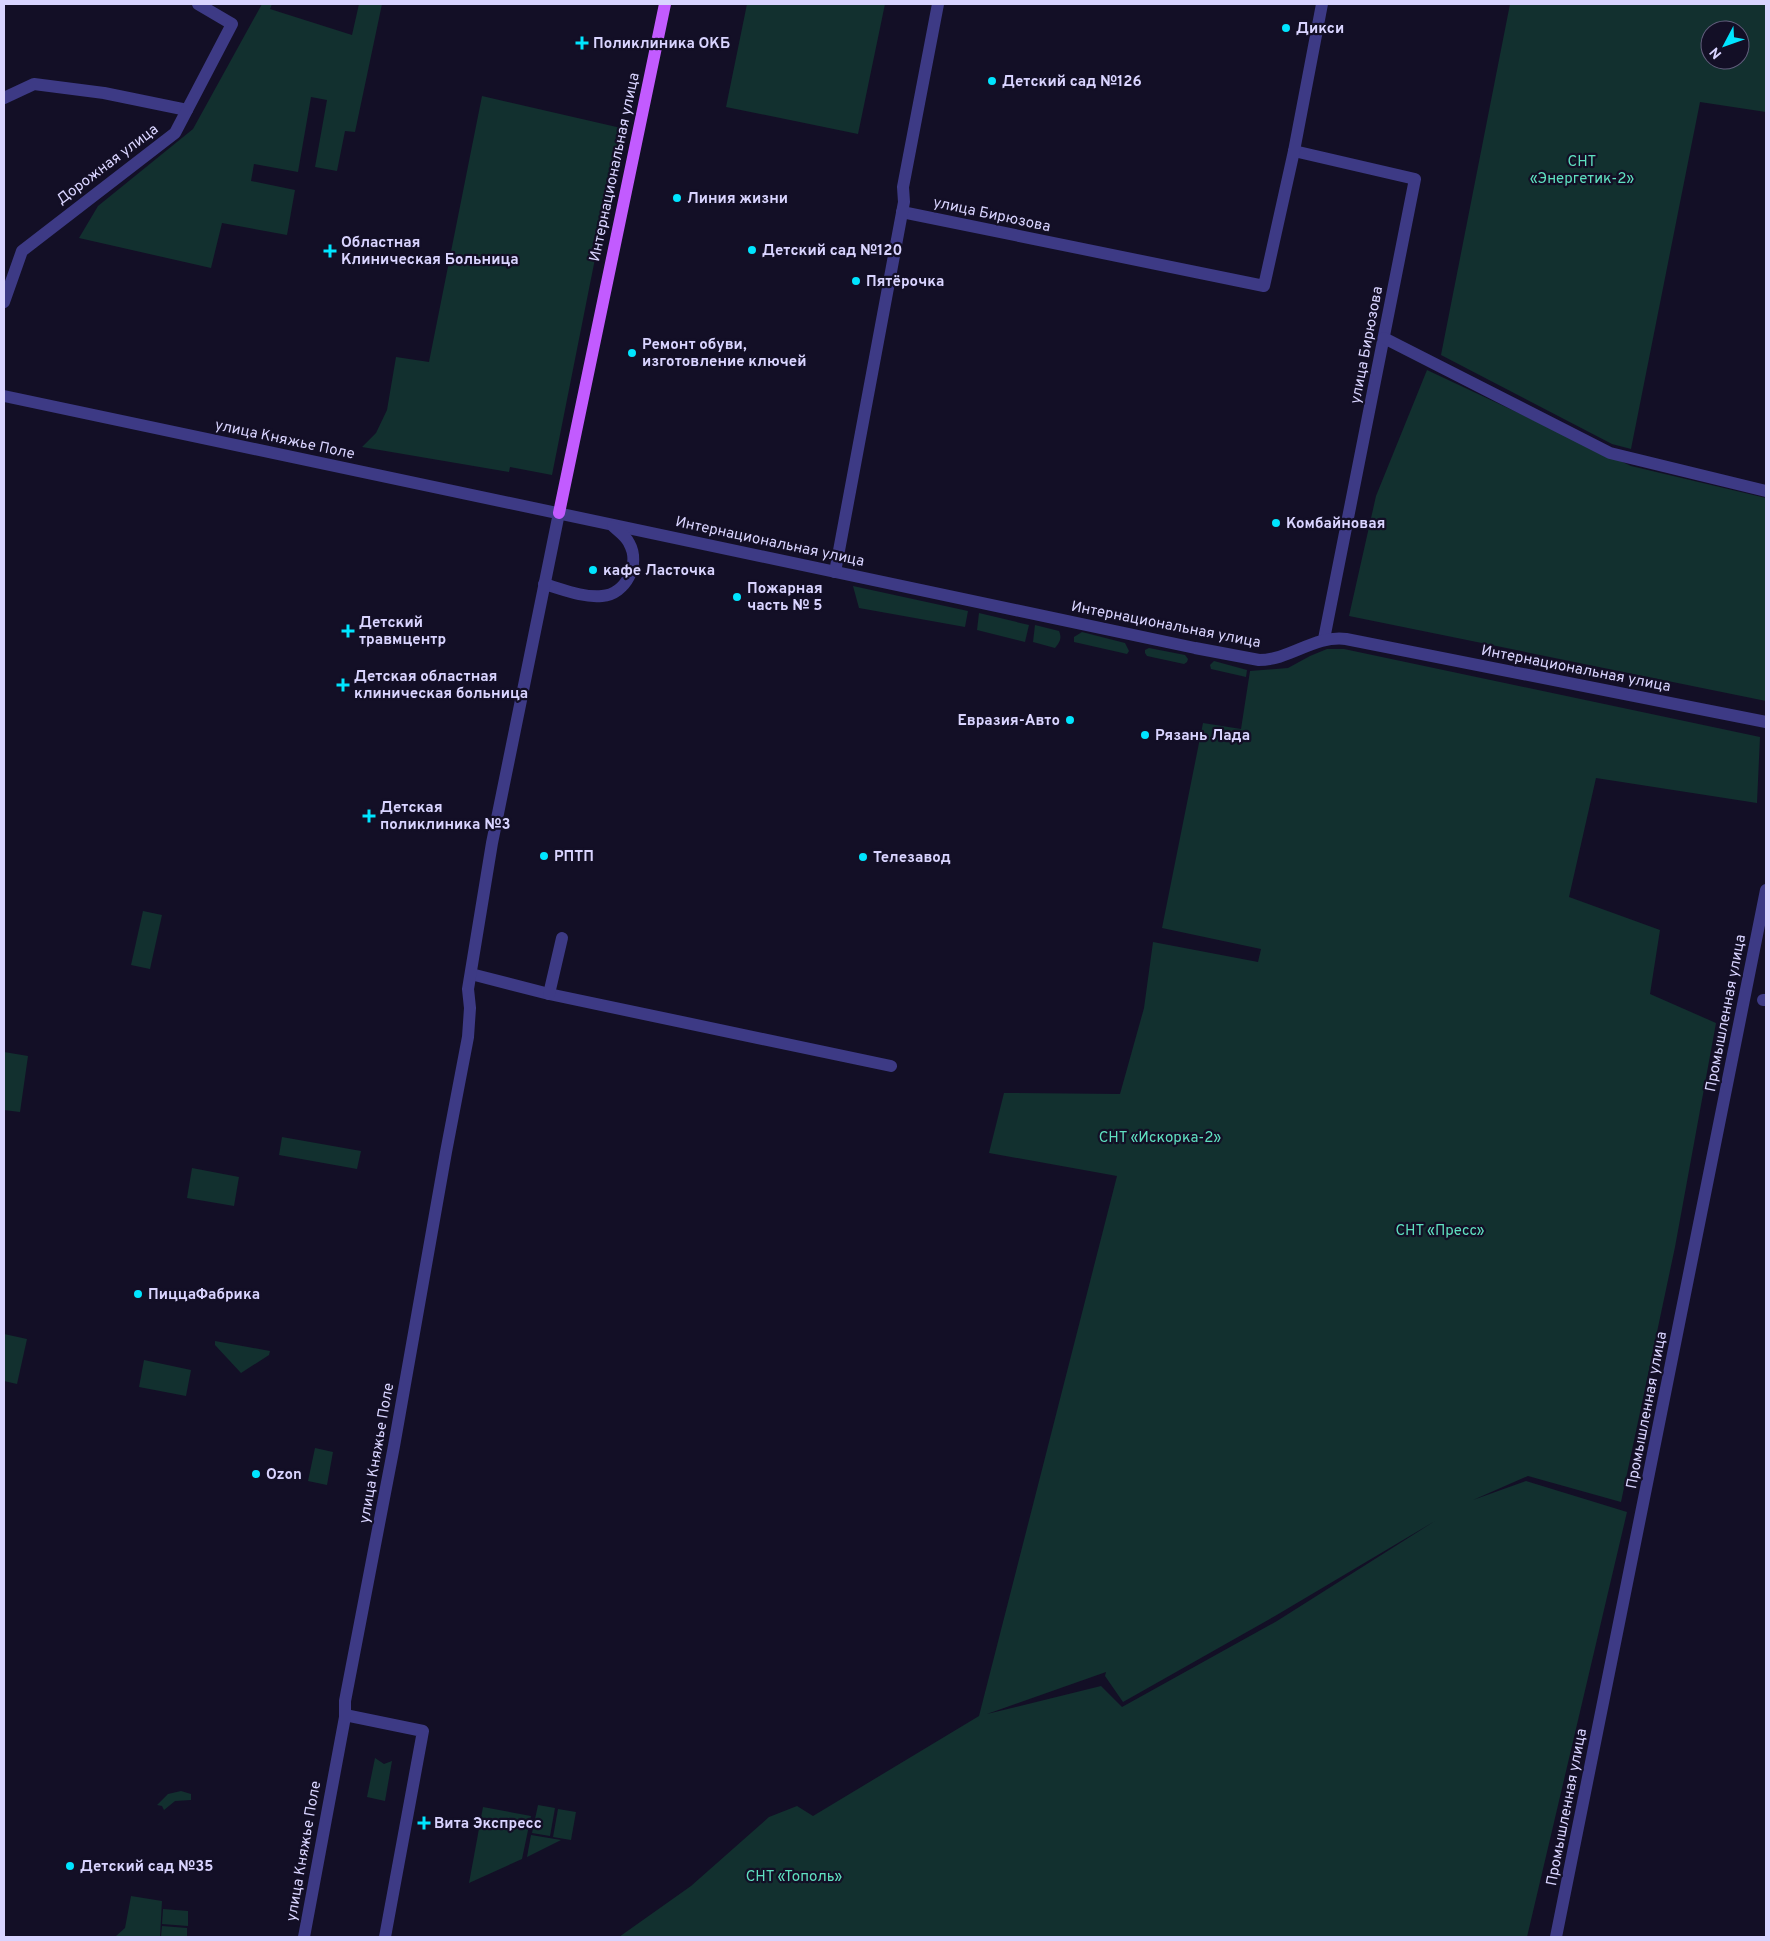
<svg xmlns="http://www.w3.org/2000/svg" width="1770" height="1941" viewBox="0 0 1770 1941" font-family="Overpass,sans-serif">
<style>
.green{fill:#12302f;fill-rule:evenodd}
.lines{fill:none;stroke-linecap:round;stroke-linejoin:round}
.minor{stroke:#3d3a85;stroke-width:12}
.major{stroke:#c25bff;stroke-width:12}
.poi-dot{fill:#00e5ff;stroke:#130f26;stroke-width:2}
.labels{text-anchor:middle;stroke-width:4.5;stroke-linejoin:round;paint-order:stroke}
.poi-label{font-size:15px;font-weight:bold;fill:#d9d4ff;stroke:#130f26;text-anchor:start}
.park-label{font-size:15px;fill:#5fe0c0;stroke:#130f26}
.street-label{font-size:15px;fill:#d9d4ff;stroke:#130f26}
</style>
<rect width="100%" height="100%" fill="#130f26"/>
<g class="green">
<path d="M262,4H272L270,9L352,35L359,4H382L355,132L345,131L337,171L315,167L327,100L311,97L298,172L254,164L251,181L295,190L287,235L222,223L211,268L79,238L98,206L193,129Z"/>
<path d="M747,4H885L858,134L726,107Z"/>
<path d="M1510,4H1766V112L1700,102L1631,449L1612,444L1441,355ZM1710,30H1740V60H1710Z"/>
<path d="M482,96L621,128L552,475L510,467L509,472L362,447L376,433L387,410L396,357L429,362Z"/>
<path d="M1427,370L1631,466L1766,498V701L1349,616L1376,496Z"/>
<path d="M853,586L968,611L965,627L859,608Z"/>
<path d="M979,613L1029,625L1025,642L977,630Z"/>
<path d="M1035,625L1059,631C1062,638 1060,642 1055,648L1033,642Z"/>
<path d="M1082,632L1125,643L1129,651L1127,654L1074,642V637Z"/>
<path d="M1149,648L1185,655L1188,659L1187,662L1184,664L1147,656L1145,653V650Z"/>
<path d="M1327,649H1344L1760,737L1757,803L1596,778L1569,897L1660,930L1650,994L1716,1023L1675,1247L1621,1502L1528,1476L1473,1500L1526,1481L1627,1512L1527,1937H619L691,1886L769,1817L797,1806L813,1816L979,1716L1117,1176L989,1153L1004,1093L1120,1094L1144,1008L1153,942L1258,962L1261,949L1162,928L1203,723L1241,729L1250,671L1288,668L1310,656ZM1435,1521L1277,1621L1122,1707L1101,1686L987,1714L1106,1672L1105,1676L1123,1702L1275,1616Z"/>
<path d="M1214,661L1247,670L1246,677L1211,669L1210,665Z"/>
<path d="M143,911L162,915L150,969L131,965Z"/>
<path d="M4,1052L28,1056L20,1112L4,1110Z"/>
<path d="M282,1137L361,1151L357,1169L279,1155Z"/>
<path d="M192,1168L239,1177L234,1206L187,1198Z"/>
<path d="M4,1334L27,1339L17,1384L4,1381Z"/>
<path d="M215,1341L270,1351L269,1355L241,1373L215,1345Z"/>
<path d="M144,1360L191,1370L186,1396L139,1387Z"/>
<path d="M315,1448L333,1452L327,1485L308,1481Z"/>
<path d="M375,1758L384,1764L392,1761L385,1801L367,1797Z"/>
<path d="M181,1791L191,1794V1800L175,1801L164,1810L162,1806L157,1805L168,1794Z"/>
<path d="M538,1805L555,1808L550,1836L532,1833Z"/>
<path d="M483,1807L531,1816L522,1859L469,1883Z"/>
<path d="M558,1809L576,1812L571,1840L553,1837Z"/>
<path d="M531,1835L561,1840L527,1857Z"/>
<path d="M131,1896L162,1901L160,1937L116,1936L125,1928Z"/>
<path d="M163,1909L188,1911V1926L162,1924Z"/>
<path d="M162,1926L187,1928V1937H161Z"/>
</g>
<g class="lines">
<g class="minor">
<path d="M4,98L34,84L104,93L187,110"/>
<path d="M1294,151L1415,179L1324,639"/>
<path d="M902,212L1264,286L1294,151L1322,4"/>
<path d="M4,302L22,251L175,133L232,24L198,4"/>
<path d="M1384,338L1610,453L1766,491"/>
<path d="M4,396L1195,648L1259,660C1290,660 1314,635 1346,639L1766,722"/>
<path d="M835,572L904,202L903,187L938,4"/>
<path d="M544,584C562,589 583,598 602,596C626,594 641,564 629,543C626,536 618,531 613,526"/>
<path d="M471,974L549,994L891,1066"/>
<path d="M549,994L562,938"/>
<path d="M1763,1000H1766"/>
<path d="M345,1715L423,1731L385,1937"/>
<path d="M304,1937L345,1717V1701L394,1446L446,1152L468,1037L470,1008L468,989L492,843L559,513"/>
<path d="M1556,1937L1766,890"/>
</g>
<path class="major" d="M559,513L665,4"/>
</g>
<g class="poi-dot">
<circle cx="1286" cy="28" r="5"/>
<path d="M579.5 35.5h5v5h5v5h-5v5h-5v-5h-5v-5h5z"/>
<circle cx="992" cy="81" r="5"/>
<circle cx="677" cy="198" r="5"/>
<circle cx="752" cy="250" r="5"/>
<path d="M327.5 243.5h5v5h5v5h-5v5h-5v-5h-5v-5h5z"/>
<circle cx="856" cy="281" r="5"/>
<circle cx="632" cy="353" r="5"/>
<circle cx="1276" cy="523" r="5"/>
<circle cx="593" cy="570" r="5"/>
<circle cx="737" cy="597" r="5"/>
<path d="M345.5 623.5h5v5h5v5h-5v5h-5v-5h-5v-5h5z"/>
<path d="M340.5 677.5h5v5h5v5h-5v5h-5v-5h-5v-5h5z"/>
<circle cx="1070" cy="720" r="5"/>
<circle cx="1145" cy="735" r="5"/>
<path d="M366.5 808.5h5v5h5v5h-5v5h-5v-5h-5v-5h5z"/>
<circle cx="544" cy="856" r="5"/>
<circle cx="863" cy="857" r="5"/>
<circle cx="138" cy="1294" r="5"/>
<circle cx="256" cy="1474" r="5"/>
<path d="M421.5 1815.5h5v5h5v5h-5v5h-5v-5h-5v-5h5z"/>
<circle cx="70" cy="1866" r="5"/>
</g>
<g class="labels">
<g class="poi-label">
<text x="1296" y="33">Дикси</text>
<text x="593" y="48">Поликлиника ОКБ</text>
<text x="1002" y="86">Детский сад №126</text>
<text x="687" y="203">Линия жизни</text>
<text x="341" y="247">Областная<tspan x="341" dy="17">Клиническая Больница</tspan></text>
<text x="762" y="255">Детский сад №120</text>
<text x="866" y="286">Пятёрочка</text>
<text x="642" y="349">Ремонт обуви,<tspan x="642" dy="17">изготовление ключей</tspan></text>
<text x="1286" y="528">Комбайновая</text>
<text x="603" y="575">кафе Ласточка</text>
<text x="747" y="593">Пожарная<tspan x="747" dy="17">часть № 5</tspan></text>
<text x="359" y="627">Детский<tspan x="359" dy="17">травмцентр</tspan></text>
<text x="354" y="681">Детская областная<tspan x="354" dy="17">клиническая больница</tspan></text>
<text x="1060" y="725" text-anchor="end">Евразия-Авто</text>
<text x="1155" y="740">Рязань Лада</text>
<text x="380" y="812">Детская<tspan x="380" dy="17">поликлиника №3</tspan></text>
<text x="554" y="861">РПТП</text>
<text x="873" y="862">Телезавод</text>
<text x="148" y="1299">ПиццаФабрика</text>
<text x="266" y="1479">Ozon</text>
<text x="434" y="1828">Вита Экспресс</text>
<text x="80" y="1871">Детский сад №35</text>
</g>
<g class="park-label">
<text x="1582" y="166">СНТ<tspan x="1582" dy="17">«Энергетик-2»</tspan></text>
<text x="1160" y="1142">СНТ «Искорка-2»</text>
<text x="1440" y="1235">СНТ «Пресс»</text>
<text x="794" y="1881">СНТ «Тополь»</text>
</g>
<g class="street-label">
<text transform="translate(107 164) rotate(-37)" y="5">Дорожная улица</text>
<text transform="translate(614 167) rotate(-78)" y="5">Интернациональная улица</text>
<text transform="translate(992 214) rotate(12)" y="5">улица Бирюзова</text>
<text transform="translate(1366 345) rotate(-79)" y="5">улица Бирюзова</text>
<text transform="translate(285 439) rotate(12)" y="5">улица Княжье Поле</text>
<text transform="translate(770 541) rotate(12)" y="5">Интернациональная улица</text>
<text transform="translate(1166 624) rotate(11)" y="5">Интернациональная улица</text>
<text transform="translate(1576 668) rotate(11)" y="5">Интернациональная улица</text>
<text transform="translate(1725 1013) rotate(-79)" y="5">Промышленная улица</text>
<text transform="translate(1646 1410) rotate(-79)" y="5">Промышленная улица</text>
<text transform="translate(376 1453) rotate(-80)" y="5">улица Княжье Поле</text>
<text transform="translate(1566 1807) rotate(-79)" y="5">Промышленная улица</text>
<text transform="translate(303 1851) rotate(-80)" y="5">улица Княжье Поле</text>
</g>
</g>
<rect width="1770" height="1941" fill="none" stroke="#d9d4ff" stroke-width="10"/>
<g transform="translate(1725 45) rotate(229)"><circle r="24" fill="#130f26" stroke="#625e7d"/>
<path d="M0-4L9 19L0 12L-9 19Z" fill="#00e5ff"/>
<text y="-8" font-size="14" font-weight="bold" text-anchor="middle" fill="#d9d4ff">N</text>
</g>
</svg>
